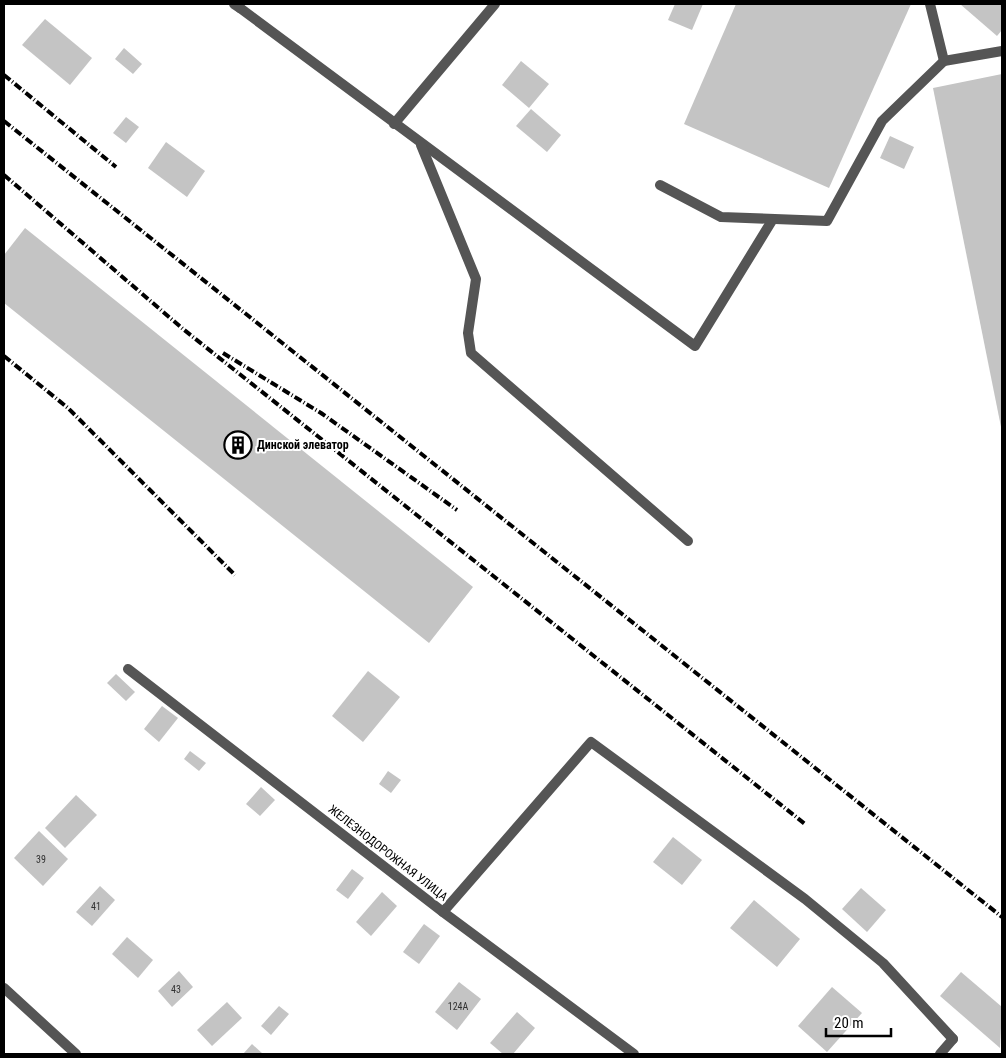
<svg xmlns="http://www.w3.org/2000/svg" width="1006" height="1058" viewBox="0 0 1006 1058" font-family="'Roboto Condensed',sans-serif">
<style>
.building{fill:#c4c4c4}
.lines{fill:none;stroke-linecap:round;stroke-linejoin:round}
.lane{stroke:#555;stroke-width:10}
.street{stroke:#555;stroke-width:10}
.rail{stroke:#000;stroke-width:4;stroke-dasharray:8 2.5 1 2.5;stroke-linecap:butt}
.labels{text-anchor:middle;stroke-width:4;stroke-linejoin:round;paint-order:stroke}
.number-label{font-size:10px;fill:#313131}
.poi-label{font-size:12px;font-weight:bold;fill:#000;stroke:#fff;text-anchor:start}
.street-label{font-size:12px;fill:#000;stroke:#fff}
</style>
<rect width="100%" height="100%" fill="#fff"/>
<g class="building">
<path d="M675,4H703L692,30L668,20Z"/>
<path d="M736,4H911L829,188L684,124Z"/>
<path d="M960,4H1002V30L997,36Z"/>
<path d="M45,19L92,58L70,85L22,45Z"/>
<path d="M124,48L142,64L133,74L115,59Z"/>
<path d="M521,61L549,84L529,108L502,85Z"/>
<path d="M1002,74V427H1001L933,88Z"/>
<path d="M531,109L561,135L547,152L516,126Z"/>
<path d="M126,117L139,127L126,143L113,133Z"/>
<path d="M890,136L914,147L904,169L880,158Z"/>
<path d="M166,142L205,171L187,197L148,168Z"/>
<path d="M25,228L473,587L429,643L4,303V255Z"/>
<path d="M368,671L400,697L363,742L332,716Z"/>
<path d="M116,674L135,692L126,701L107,683Z"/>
<path d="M162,706L178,718L159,742L144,729Z"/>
<path d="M190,751L206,763L199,771L184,759Z"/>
<path d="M388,771L401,780L391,793L379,784Z"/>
<path d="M261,787L275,800L260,816L246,804Z"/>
<path d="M76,795L97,815L65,848L45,828Z"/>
<path d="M39,831L68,859L43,886L14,858Z"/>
<path d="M673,837L702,860L682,885L653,862Z"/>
<path d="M352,869L364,878L348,899L336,890Z"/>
<path d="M100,886L115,900L92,926L76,912Z"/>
<path d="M861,888L886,910L867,932L842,909Z"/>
<path d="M382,892L397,906L371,936L356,922Z"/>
<path d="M754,900L800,939L777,967L730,928Z"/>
<path d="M424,924L440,936L419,964L403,952Z"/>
<path d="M127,937L153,960L138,978L112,954Z"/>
<path d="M179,971L193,987L172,1007L158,991Z"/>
<path d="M961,972L1002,1007L1000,1048L940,996Z"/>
<path d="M459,982L481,999L457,1030L435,1012Z"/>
<path d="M832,987L862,1013L827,1052L798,1026Z"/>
<path d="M227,1002L242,1018L212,1046L197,1030Z"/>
<path d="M279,1006L289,1014L271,1035L261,1026Z"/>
<path d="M517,1012L535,1028L513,1054H503L490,1043Z"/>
<path d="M252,1044L263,1054H243Z"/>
</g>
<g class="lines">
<g class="lane">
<path d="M930,4L944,61L1002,51"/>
<path d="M240,8L695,346L773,219"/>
<path d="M394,124L495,4"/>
<path d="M421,145L476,279L468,333L471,353L688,541"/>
<path d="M660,185L721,217L827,221L882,121L944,61"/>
<path d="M443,912L591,742L805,899L883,963L953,1039"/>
</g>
<g class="street">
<path d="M234,4L240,8"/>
<path d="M128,669L443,912L634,1054"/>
<path d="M4,988L76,1054"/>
<path d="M940,1054L953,1039"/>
</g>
<g class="rail">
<path d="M4,75L116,167"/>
<path d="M4,121L1002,917"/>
<path d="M4,175L183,329L805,824"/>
<path d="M223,353L321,413L457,510"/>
<path d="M4,356L68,408L235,575"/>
</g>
</g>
<defs>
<g id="building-ring" transform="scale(1.4375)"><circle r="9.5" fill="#fff" stroke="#000" stroke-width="1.5"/><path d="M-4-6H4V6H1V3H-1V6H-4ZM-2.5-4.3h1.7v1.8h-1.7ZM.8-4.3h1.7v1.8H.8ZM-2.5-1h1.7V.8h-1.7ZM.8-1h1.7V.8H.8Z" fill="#000"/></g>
</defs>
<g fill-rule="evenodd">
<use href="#building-ring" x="238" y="445"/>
</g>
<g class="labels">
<g class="number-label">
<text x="41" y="863">39</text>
<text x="96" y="910">41</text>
<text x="176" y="993">43</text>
<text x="458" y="1010">124А</text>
</g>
<g class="poi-label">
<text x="257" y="449">Динской элеватор</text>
</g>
<g class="street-label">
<text transform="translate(388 853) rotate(38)" y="4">ЖЕЛЕЗНОДОРОЖНАЯ УЛИЦА</text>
</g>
</g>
<rect width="1006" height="1058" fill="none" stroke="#000000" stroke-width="10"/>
<path d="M826 1028v8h65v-8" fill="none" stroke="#000000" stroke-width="2.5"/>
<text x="834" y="1028" font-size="15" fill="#000000" stroke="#ffffff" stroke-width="4" paint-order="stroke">20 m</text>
</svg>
